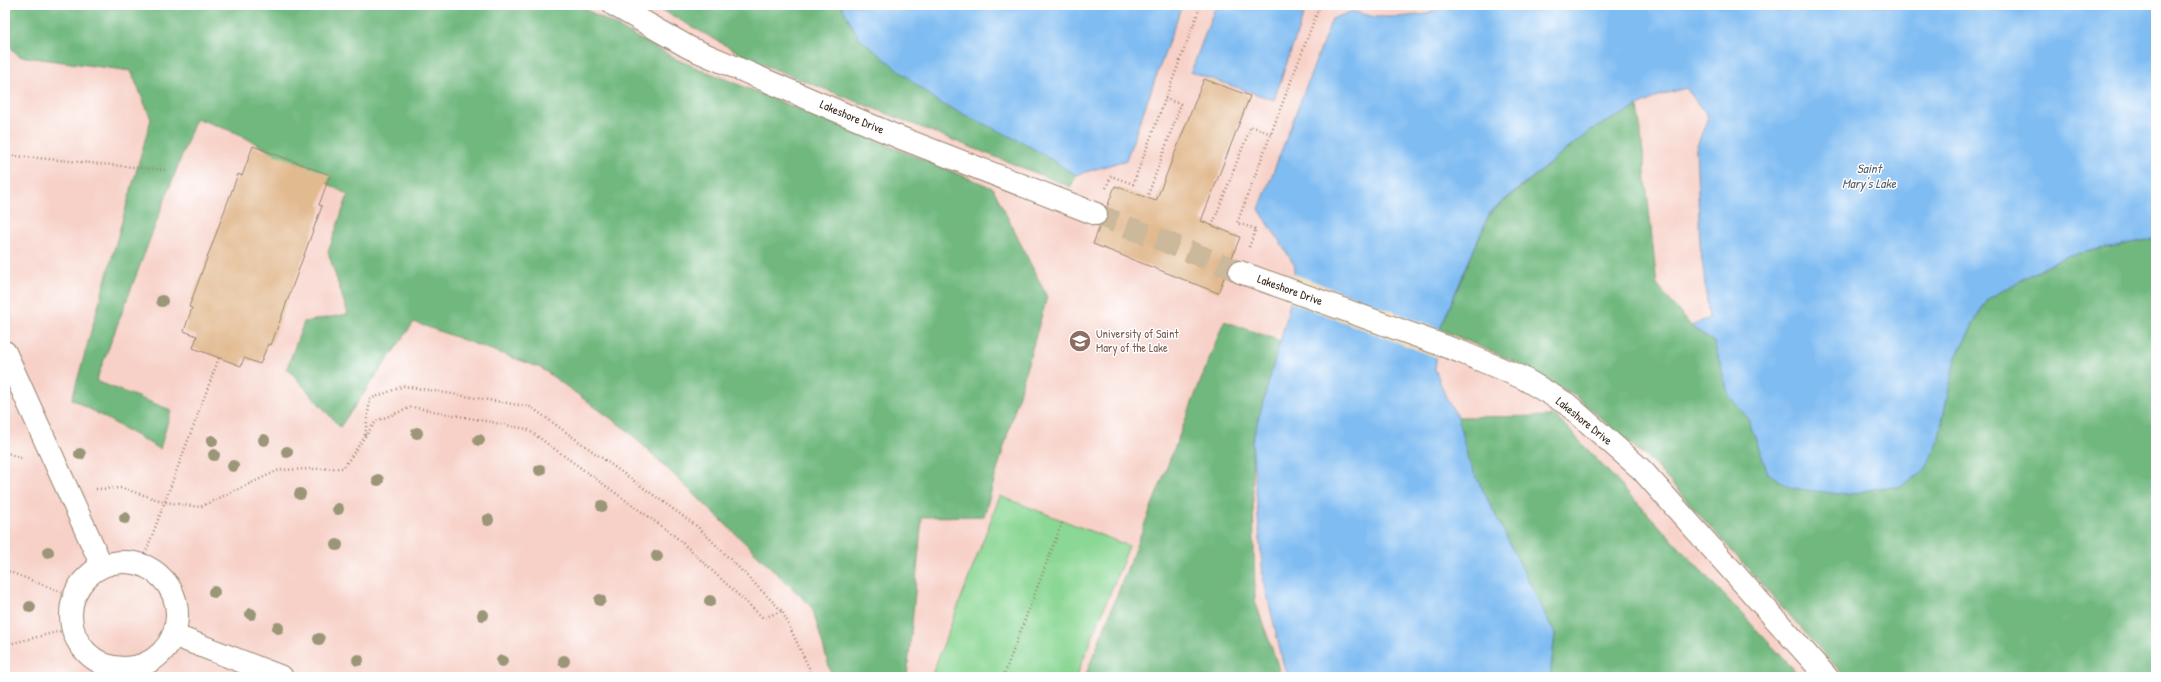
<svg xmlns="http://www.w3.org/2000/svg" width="2161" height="682" viewBox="0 0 2161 682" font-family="'Patrick Hand',sans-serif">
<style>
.built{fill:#f7d1c8}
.green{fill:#8bd794;stroke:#638059}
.forest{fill:#70b87e;stroke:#56714e}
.water{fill:#7fbcf2;stroke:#5d7388}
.pier{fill:#f0dbb9}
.building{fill:#e2ba90}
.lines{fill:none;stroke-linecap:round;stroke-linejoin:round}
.minor-tunnel{stroke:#ccb89a;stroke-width:22;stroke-dasharray:22 11;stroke-linecap:butt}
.minor-casing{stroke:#96826c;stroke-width:24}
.path{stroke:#96826c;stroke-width:2.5;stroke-dasharray:1 3;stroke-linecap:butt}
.minor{stroke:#fff;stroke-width:22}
.tree{fill:#9a9677}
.labels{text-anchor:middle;stroke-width:3;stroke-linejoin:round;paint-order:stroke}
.street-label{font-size:12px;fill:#3b2a1e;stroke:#fff}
.education-label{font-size:12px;fill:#785e54;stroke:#fff;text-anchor:start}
.water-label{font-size:13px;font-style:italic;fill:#535d68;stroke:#fff}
</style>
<rect width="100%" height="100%" fill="#fff"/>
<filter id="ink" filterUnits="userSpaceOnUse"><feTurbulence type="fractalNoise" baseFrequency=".025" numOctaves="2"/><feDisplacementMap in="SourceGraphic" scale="8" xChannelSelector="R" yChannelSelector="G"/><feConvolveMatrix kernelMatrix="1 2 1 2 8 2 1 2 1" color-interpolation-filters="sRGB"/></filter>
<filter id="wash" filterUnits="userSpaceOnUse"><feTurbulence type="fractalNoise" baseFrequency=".012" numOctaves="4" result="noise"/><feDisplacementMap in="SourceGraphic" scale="16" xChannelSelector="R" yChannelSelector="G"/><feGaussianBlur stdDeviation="0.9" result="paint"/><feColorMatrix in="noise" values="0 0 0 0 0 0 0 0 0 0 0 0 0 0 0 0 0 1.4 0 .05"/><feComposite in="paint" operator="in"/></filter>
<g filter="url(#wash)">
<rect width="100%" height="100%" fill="#f0dbb9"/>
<rect class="built" x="5" y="5" width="2151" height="672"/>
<path class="green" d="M1000,496L1129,546L1076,677H931Z"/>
<g class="forest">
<path d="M5,5H578L678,60L993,188L1047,297L984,516L922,517L907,677H832L812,607L627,430L541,368L414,322L340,427L287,368L304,322L348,314L328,252L348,195L237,133L196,118L96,381L171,410L160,449L72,399L151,119L131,71L19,56L5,42Z"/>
<path d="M653,5H841L859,38L1076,175L1071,187L752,60Z"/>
<path d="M1638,106L1657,285L1691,326L1714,342L1729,396L1748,418L1768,473L1822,490L1847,495L1878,488L1899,487L1938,442L1955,359L1986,300L2065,256L2156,238V677H1845L1653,463L1575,396L1526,367L1440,329L1490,213L1591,130Z"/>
<path d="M1224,321L1280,341L1252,442L1255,601L1282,677H1085Z"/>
<path d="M1556,416L1801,677H1550L1555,634L1468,460L1458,417Z"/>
</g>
<g class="water">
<path d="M841,5H1182L1126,160L1076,175L1024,143L938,102L859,38Z"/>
<path d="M1216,5H1307L1274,100L1191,72Z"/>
<path d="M1446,5H2156V238L2065,256L1986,300L1955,359L1938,442L1924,472L1899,487L1878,488L1847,495L1791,488L1768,473L1748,418L1729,396L1714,342L1691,326L1709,318L1700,243L1696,149L1708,117L1686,88L1658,96L1591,130L1490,212L1440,329L1435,369L1447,400L1458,417L1468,460L1555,634L1550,677H1290L1284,667L1263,578L1252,442L1288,313L1295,266L1259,209L1332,19L1352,11L1375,17H1399L1427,14Z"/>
</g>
<path class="pier" d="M1292,273L1442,330L1438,358L1288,301Z"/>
<g id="blocks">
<g class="building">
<path d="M1204,79L1250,96L1201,221L1240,237L1218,293L1093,244L1115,186L1156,201Z"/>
<path d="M253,146L330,175L319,205L322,206L271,345L268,344L260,364L244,358L241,366L193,348L197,336L184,331L192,308L189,307L238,174L242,176Z"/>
</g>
</g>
</g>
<g filter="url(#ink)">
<use href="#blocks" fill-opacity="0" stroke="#96826c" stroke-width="1"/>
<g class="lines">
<path class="minor-tunnel" d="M1096,214L1240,272"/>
<g class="minor-casing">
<g id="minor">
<path d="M614,5L690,48L896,136L1096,214"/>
<path d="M1240,272L1461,352L1523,378L1567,404L1642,470L1827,677"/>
<path d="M5,352L102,566"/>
<circle cx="124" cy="615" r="53"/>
<path d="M173,635L282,677"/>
</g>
</g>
<g class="path">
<path d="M5,155L165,170"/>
<path d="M1106,188L1111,176L1133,184L1201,5"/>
<path d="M1147,198L1181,104L1165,99"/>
<path d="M1212,226L1251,126L1271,134"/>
<path d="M1249,247L1256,229L1237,223L1320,5"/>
<path d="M365,435L370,399L404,386L531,407L698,527L782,611L809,668L811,677"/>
<path d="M5,452L23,459"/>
<path d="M96,489L122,488L165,502L200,507L279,470L343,468L376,421L412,407L527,429L675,536L763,618L782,611"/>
<path d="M141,565L219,358"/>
<path d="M5,570L74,597"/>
<path d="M5,645L73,628"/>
<path d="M95,677L100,663"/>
<path d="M1003,677L1063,520"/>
</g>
<use href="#minor" class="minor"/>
</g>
<g class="tree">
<circle cx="162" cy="301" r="6"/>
<circle cx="417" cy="433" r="6"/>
<circle cx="264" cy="440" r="6"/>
<circle cx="479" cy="440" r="6"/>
<circle cx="212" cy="441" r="6"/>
<circle cx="287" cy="452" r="6"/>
<circle cx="80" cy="454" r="6"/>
<circle cx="214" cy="455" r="6"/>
<circle cx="233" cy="466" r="6"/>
<circle cx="540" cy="470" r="6"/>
<circle cx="378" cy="480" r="6"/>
<circle cx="300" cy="494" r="6"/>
<circle cx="602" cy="506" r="6"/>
<circle cx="338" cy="509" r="6"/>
<circle cx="125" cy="518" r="6"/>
<circle cx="488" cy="520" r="6"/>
<circle cx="337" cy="545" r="6"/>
<circle cx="48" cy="552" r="6"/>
<circle cx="657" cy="556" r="6"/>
<circle cx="214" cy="592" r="6"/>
<circle cx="600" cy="600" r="6"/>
<circle cx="710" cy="601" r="6"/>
<circle cx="30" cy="607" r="6"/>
<circle cx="251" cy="614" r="6"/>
<circle cx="483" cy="615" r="6"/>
<circle cx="278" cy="628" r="6"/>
<circle cx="319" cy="639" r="6"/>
<circle cx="358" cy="660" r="6"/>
<circle cx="502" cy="661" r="6"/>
<circle cx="564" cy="661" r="6"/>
</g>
</g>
<defs>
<g id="university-disc" transform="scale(1.15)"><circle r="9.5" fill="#8d6e63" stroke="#fff"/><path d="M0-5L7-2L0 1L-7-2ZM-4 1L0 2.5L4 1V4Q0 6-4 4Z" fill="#fff"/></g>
</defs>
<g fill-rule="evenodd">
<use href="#university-disc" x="1080" y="341"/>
</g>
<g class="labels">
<g class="street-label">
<text transform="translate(852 117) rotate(23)" y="4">Lakeshore Drive</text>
<text transform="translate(1290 290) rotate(20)" y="4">Lakeshore Drive</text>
<text transform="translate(1584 421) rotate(39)" y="4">Lakeshore Drive</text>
</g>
<g class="education-label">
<text x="1096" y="338">University of Saint<tspan x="1096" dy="14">Mary of the Lake</tspan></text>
</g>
<g class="water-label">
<text x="1869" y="173">Saint<tspan x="1869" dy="15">Mary's Lake</tspan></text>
</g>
</g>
<rect width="2161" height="682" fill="none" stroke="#fff" stroke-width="20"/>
</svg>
